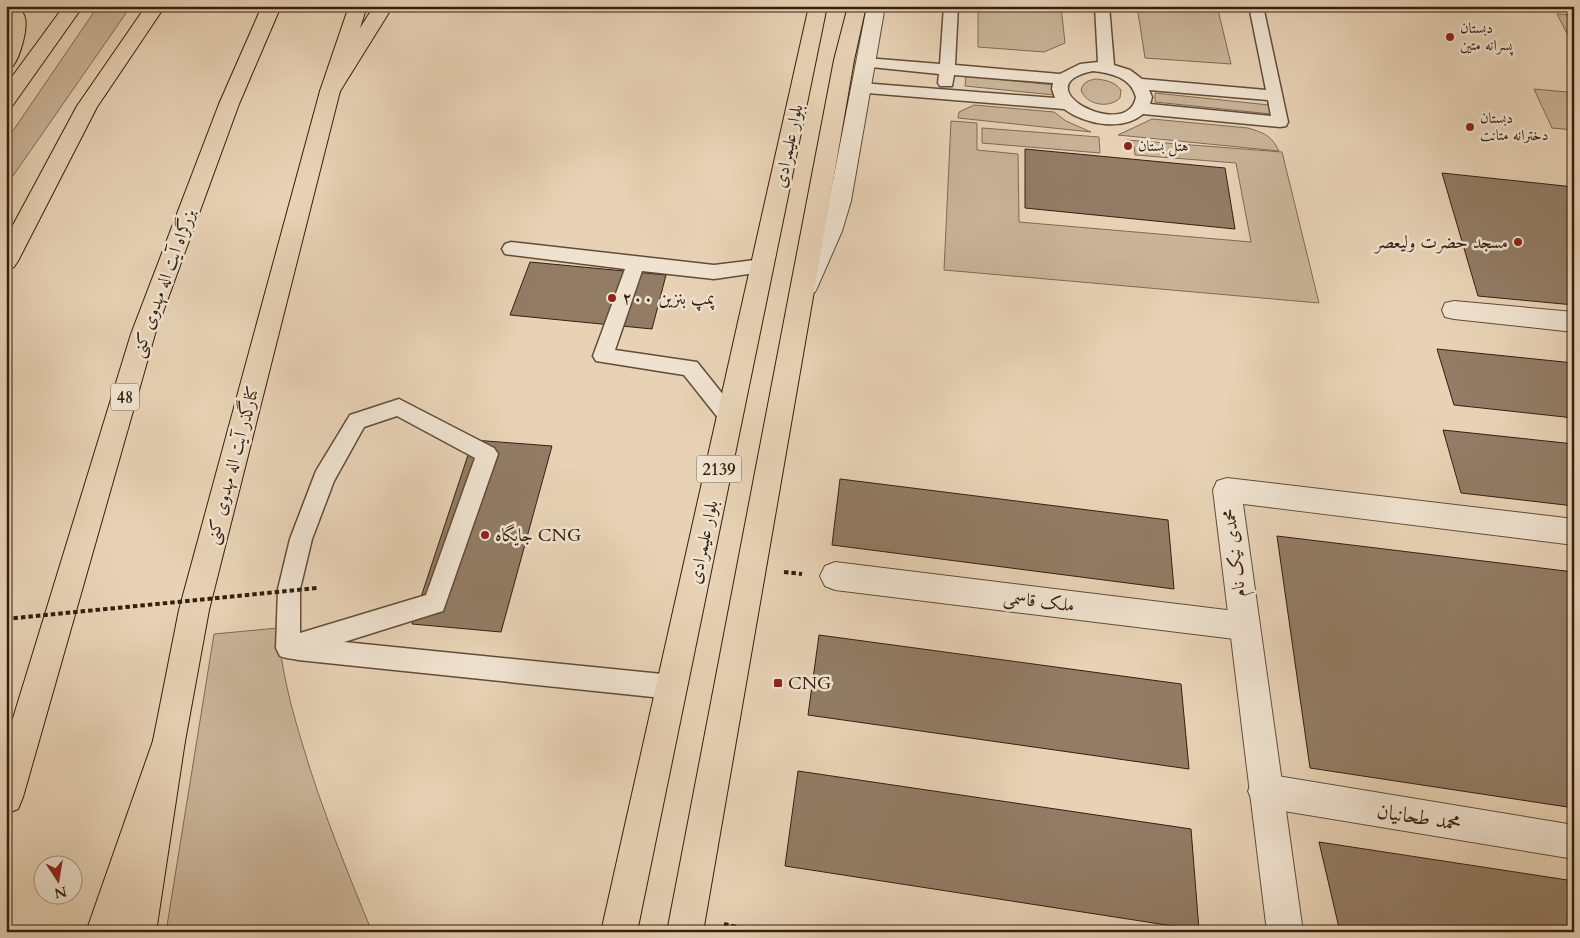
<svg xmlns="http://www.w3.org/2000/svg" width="1580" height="938" viewBox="0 0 1580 938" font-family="Cardo,Amiri,serif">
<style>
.green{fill:#c9b499;stroke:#7f6a54}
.building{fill:#927c65;stroke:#351f0e}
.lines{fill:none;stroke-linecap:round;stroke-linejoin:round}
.service-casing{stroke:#624c38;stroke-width:3}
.minor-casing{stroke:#624c38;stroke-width:2}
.tertiary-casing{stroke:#624c38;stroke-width:2}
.primary-casing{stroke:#351f0e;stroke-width:2}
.trunk-casing{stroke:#351f0e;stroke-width:2}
.path-far1{stroke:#351f0e;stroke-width:2.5;stroke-dasharray:3 2;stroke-linecap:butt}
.path{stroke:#351f0e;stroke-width:4;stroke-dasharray:4.5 3;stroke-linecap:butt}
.service{fill:#efe2cf;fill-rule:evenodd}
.minor{fill:#efe2cf;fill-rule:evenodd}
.tertiary{fill:#efe2cf;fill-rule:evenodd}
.primary{fill:#e7d2b5;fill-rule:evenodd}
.trunk{fill:#e7d2b5;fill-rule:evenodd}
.path-bridge{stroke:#351f0e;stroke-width:4;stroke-dasharray:4.5 3;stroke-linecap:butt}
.poi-dot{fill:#8f2418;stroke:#efe2cf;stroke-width:2}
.labels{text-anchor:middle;stroke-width:5;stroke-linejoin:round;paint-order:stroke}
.far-poi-label{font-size:15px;fill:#351f0e;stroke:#efe2cf;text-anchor:start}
.shield{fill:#efe2cf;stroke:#6d5a48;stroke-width:1}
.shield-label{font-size:16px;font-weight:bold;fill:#351f0e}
.street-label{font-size:18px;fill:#351f0e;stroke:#efe2cf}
.poi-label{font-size:18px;fill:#351f0e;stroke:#efe2cf;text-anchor:start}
.near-street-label{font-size:21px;fill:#351f0e;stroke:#efe2cf}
</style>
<rect width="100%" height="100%" fill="#e7d2b5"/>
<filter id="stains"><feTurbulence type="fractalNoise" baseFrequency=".004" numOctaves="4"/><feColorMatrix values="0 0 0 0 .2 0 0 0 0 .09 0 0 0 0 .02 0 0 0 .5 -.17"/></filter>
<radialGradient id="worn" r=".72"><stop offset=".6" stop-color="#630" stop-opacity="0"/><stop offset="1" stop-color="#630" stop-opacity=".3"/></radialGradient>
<g class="green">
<path d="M98,6H131L6,186V141Z"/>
<path d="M978,6H1061L1065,43L1044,52L978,47Z"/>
<path d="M1137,6H1217L1231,64L1145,58Z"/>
<path d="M1557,14L1574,15V47Z"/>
<path d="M966,76L1054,85V95L965,86Z"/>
<path d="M1096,79C1106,80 1115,82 1121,90L1120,98C1109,109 1086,105 1081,90C1083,82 1089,80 1096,79Z"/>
<path d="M1534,89L1567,92L1574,105V130L1552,128Z"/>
<path d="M1155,93L1269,105L1271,114L1155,102Z"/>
<path d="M974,105L1054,112L1066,121L1091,132L958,118L959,112Z"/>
<path d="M1152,119L1248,128C1264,133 1271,135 1279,151L1118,135Z"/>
<path d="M951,121L977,123V150L1018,154L1019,222L1251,242L1236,163L1135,155L1134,146L1127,140L1282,152L1319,303L944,270Z"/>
<path d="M982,128L1099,137L1100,153L982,143Z"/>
<path d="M278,628C281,669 291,707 303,746C322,810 347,871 372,932H166L214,634Z"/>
</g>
<g class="building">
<path d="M1025,149L1225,168L1235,229L1025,208Z"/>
<path d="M1442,173L1574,187V305L1478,296Z"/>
<path d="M530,262L666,275L652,329L510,315Z"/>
<path d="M1437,349L1574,363V418L1454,405Z"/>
<path d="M1443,430L1574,444V506L1461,493Z"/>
<path d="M473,440L552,446L501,632L412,624Z"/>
<path d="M840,479L1168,520L1174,589L832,545Z"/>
<path d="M1277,536L1574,572V808L1310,768Z"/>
<path d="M819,635L1181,684L1189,769L808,715Z"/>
<path d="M798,771L1191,829L1199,930L785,866Z"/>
<path d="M1319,842L1574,881V932H1340Z"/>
</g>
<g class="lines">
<g class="service-casing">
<g id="service">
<path d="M944,6H958L955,65L1060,74L1080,64L1098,62L1095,6H1109L1114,65L1130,70L1142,79L1266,90L1249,6H1263L1288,122L1286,126L1280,127L1143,114C1121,132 1085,124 1064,109L855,92L853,88L855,84L861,83L1055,98L1052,89L1053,83L954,75L952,86H940L938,83L939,74L861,66L858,63L861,60L866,58L940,64ZM1093,71C1110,73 1131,77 1136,97C1128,143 1020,86 1093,71ZM1149,90L1268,100L1271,116L1150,104L1152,97Z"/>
<path d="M511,242L714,265L763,259L769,261L772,266L769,271L714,279L642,271L615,350L697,362L737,412L740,418L737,424L730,426L723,424L684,375L596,361L593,356L625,269L505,254L502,249L505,244Z"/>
<path d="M399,399L494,448L498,454L443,611L344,642L672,675L681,679L684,687L681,695L672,699L298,660C292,658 286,659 280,656L276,648L278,589L290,539L316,471L350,415ZM397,416L475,458L426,595L300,633V589L312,539L334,481L364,427Z"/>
</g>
</g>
<g class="minor-casing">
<g id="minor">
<path d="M867,6H885L851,201L842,231L818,286L815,292L806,295L797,292L794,286L818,231L829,201Z"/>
<path d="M1454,301L1574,312V332L1454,319L1445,317L1442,310L1445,303Z"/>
<path d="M835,562L1243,612L1254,616L1258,626L1254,636L1243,640L835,590L825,586L820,576L825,566Z"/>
<path d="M1265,774L1574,825V859L1265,808L1253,803L1248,791L1253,779Z"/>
</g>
</g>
<g class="tertiary-casing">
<path id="tertiary" d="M1227,478L1574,519V545L1243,504L1303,932H1267L1213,490L1217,481Z"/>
</g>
<g class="primary-casing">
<g id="primary">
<path d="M64,6H83L13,105L6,107V85Z"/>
<path d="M349,6H367L340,91L209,610L185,741L156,932H120L153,741L179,610L320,91Z"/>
<path d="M809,6H827L637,932H601Z"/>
<path d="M848,6H866L854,60L703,932H667L834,60Z"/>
</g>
</g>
<g class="trunk-casing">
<g id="trunk">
<path d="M6,6H20C21,10 24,14 25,18C28,29 20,57 13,66L6,68Z"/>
<path d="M146,6H165L97,107L18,261L14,267L6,270V238L77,106Z"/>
<path d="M262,6H281L239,104L155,334L23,797L18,809L6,814V741L131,334L219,104Z"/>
<path d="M374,6H393L337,96L330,97L323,96L320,91Z"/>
<path d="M169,725L181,729L185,741L122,932H86L153,741L157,729Z"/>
</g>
</g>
<path class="path-far1" d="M1569,38L1574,39"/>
<g class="path">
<path d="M784,572L802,574"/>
<path d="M724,924L758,932"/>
</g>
<use href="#service" class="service"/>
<use href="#minor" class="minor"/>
<use href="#tertiary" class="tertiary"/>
<use href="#primary" class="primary"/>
<use href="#trunk" class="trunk"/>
<path class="path-bridge" d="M6,619L317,588"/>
</g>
<g class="poi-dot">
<circle cx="1450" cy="37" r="5"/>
<circle cx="1470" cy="127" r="5"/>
<circle cx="1128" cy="146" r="5"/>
<circle cx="1518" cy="242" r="5"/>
<circle cx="612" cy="298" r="5"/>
<circle cx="485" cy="535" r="5"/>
<rect x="773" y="678" width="10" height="10" rx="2.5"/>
</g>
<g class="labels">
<g class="far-poi-label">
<text x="1460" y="33">دبستان<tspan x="1460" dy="17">پسرانه متین</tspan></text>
<text x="1480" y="123">دبستان<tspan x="1480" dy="17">دخترانه متانت</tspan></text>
<text x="1138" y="151">هتل بستان</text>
</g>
<g class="shield">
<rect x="111" y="383.5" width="28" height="27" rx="4"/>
<rect x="696.5" y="455.5" width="45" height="27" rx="4"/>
</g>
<g class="shield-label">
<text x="125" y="403">48</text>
<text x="719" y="475">2139</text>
</g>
<g class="street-label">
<text transform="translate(788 146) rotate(-78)" y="6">بلوار علیمرادی</text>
<text transform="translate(163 283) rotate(-70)" y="6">بزرگراه آیت اله مهدوی کنی</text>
<text transform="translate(232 465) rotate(-75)" y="6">کنارگذر آیت اله مهدوی کنی</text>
<text transform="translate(703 542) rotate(-78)" y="6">بلوار علیمرادی</text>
<text transform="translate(1234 553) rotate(-97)" y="6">محمدی نیک نام</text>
<text transform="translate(1039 601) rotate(7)" y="6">ملک قاسمی</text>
</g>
<g class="poi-label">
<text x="1508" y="248" text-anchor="end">مسجد حضرت ولیعصر</text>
<text x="622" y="304">پمپ بنزین ۲۰۰</text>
<text x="495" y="541">جایگاه CNG</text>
<text x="788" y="689">CNG</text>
</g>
<g class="near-street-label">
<text transform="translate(1419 817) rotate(9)" y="7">محمد طحانیان</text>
</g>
</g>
<rect width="1580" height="938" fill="none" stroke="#e7d2b5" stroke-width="25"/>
<rect x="8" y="8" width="1565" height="923" fill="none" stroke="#351f0e" stroke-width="2.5"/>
<rect x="12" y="12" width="1555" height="913" fill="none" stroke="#351f0e"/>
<g transform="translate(58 880) rotate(168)"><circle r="24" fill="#efe2cf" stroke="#a59482"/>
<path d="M0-4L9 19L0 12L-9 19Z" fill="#8f2418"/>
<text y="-8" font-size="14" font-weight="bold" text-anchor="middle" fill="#351f0e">N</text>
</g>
<rect width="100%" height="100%" filter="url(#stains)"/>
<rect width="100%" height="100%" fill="url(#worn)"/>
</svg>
